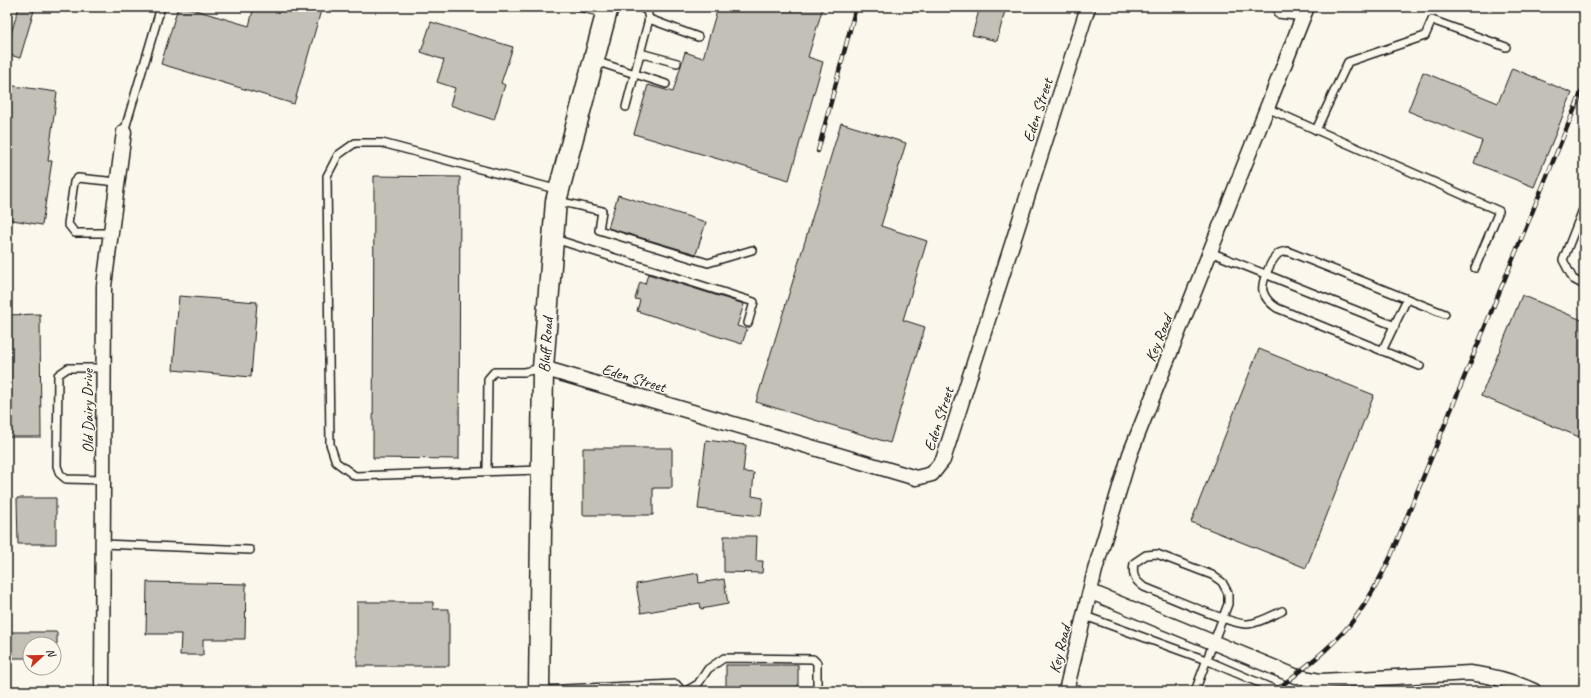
<svg xmlns="http://www.w3.org/2000/svg" width="1591" height="698" viewBox="0 0 1591 698" font-family="Caveat,sans-serif">
<style>
.building{fill:#c3c0b8;stroke:#1c1c1c}
.lines{fill:none;stroke-linecap:round;stroke-linejoin:round}
.lane-casing{stroke:#1c1c1c;stroke-width:10}
.street-casing{stroke:#1c1c1c;stroke-width:17}
.secondary-casing{stroke:#1c1c1c;stroke-width:23}
.lane{stroke:#fbf7ec;stroke-width:7}
.street{stroke:#fbf7ec;stroke-width:14}
.secondary{stroke:#fbf7ec;stroke-width:20}
.rail-casing{stroke:#1c1c1c;stroke-width:4.5}
.rail{stroke:#fbf7ec;stroke-width:3;stroke-dasharray:9;stroke-linecap:butt}
.labels{text-anchor:middle;stroke-width:3;stroke-linejoin:round;paint-order:stroke}
.street-label{font-size:16px;fill:#1c1c1c;stroke:#fbf7ec}
</style>
<rect width="100%" height="100%" fill="#fbf7ec"/>
<filter id="ink" filterUnits="userSpaceOnUse"><feTurbulence type="fractalNoise" baseFrequency=".025" numOctaves="2"/><feDisplacementMap in="SourceGraphic" scale="8" xChannelSelector="R" yChannelSelector="G"/><feConvolveMatrix kernelMatrix="1 2 1 2 8 2 1 2 1" color-interpolation-filters="sRGB"/></filter>
<g filter="url(#ink)">
<g class="building">
<path d="M19,7H35L20,58L7,54V47Z"/>
<path d="M178,7H185L249,26L254,7H322L294,104L161,64Z"/>
<path d="M718,7H823L808,57L823,62L789,180L634,134L648,85L673,92L685,52L703,58Z"/>
<path d="M980,7H1006L997,41L972,35Z"/>
<path d="M431,22L513,47L501,83L505,85L494,120L450,105L455,88L437,82L444,60L421,52Z"/>
<path d="M1512,68L1572,93L1534,187L1474,163L1482,141L1408,111L1423,72L1498,103Z"/>
<path d="M7,85L57,92L48,161H52L42,225L7,219Z"/>
<path d="M841,123L906,143L881,226L927,241L903,320L925,327L890,443L756,402Z"/>
<path d="M374,176L460,177L459,459L373,458Z"/>
<path d="M618,195L706,222L696,254L608,228Z"/>
<path d="M648,274L744,304L737,326L747,329L742,344L637,311L640,300L635,299L640,282L645,284Z"/>
<path d="M1522,295L1584,321V439L1481,396Z"/>
<path d="M179,296L257,302L251,377L173,370Z"/>
<path d="M40,314L41,437H7V315Z"/>
<path d="M1259,349L1374,395L1306,568L1191,522Z"/>
<path d="M706,440L746,445L743,472L754,473L752,496L763,498L761,516L698,509Z"/>
<path d="M583,448H672V488H653V515H583Z"/>
<path d="M17,498H56V544H18Z"/>
<path d="M724,536H757L756,561H763L762,573L724,572Z"/>
<path d="M698,573L699,583L724,579L728,604L701,609L700,603L641,613L636,584Z"/>
<path d="M147,582L246,584L245,639H203V655H180L181,634H146Z"/>
<path d="M357,602H433V609H449V666H357Z"/>
<path d="M10,632H57V644H30V658H10Z"/>
<rect x="726" y="665" width="72" height="26"/>
</g>
<g class="lines">
<g class="lane-casing">
<g id="lane">
<path d="M578,7L604,13"/>
<path d="M640,7L647,11L649,19L698,37"/>
<path d="M1278,14L1303,17"/>
<path d="M640,53L677,63"/>
<path d="M595,61L666,84"/>
<path d="M626,107L649,19"/>
<path d="M1267,108L1499,211L1475,268"/>
<path d="M1316,130L1348,62L1425,36L1432,20L1506,47"/>
<path d="M124,132L161,7"/>
<path d="M558,201L602,211L599,230L708,263L752,250"/>
<path d="M1584,207L1563,260L1573,279L1584,285"/>
<path d="M111,233H75L68,224L74,182L78,178L117,182"/>
<path d="M555,239L754,302L748,323"/>
<path d="M1210,252L1395,326"/>
<path d="M1382,351L1407,299"/>
<path d="M1420,366L1277,308C1271,304 1265,299 1263,291C1261,282 1271,260 1278,254C1280,252 1284,252 1287,251L1445,314"/>
<path d="M540,470L355,476L336,462L330,444L327,176L338,155L355,143H382L559,190"/>
<path d="M487,471L488,379L494,372H524L541,368"/>
<path d="M103,480L66,479L60,474L57,466L58,375L68,368H104"/>
<path d="M103,544L250,550"/>
<path d="M1085,616L1206,660L1278,691"/>
<path d="M540,690L676,684L682,691"/>
<path d="M686,691L698,684L708,669L724,658L813,659L817,663V691"/>
<path d="M1195,691L1228,604V593L1222,582L1212,575L1157,554L1146,555L1134,563C1132,575 1134,580 1144,587C1163,594 1233,626 1248,624C1259,623 1271,616 1282,611"/>
<path d="M1316,691L1321,681"/>
</g>
</g>
<g class="street-casing">
<g id="street">
<path d="M543,368L916,478L932,474L943,460L1088,7"/>
<path d="M1091,592L1295,676L1321,681L1470,673C1493,676 1513,681 1534,691"/>
<path d="M102,691L104,286L124,132"/>
<path d="M1066,691L1095,570L1130,454L1307,7"/>
</g>
</g>
<g class="secondary-casing">
<path id="secondary" d="M539,691L543,368L556,201L608,7"/>
</g>
<use href="#lane" class="lane"/>
<use href="#street" class="street"/>
<use href="#secondary" class="secondary"/>
<g class="rail-casing">
<g id="rail">
<path d="M818,151L856,7"/>
<path d="M1275,691C1304,668 1337,644 1358,614C1371,596 1381,577 1390,558L1584,86"/>
</g>
</g>
<use href="#rail" class="rail"/>
</g>
</g>
<g class="labels">
<g class="street-label">
<text transform="translate(1037 110) rotate(-72)" y="6">Eden Street</text>
<text transform="translate(1158 338) rotate(-68)" y="6">Key Road</text>
<text transform="translate(545 345) rotate(-86)" y="6">Bluff Road</text>
<text transform="translate(634 377) rotate(17)" y="6">Eden Street</text>
<text transform="translate(87 411) rotate(-90)" y="6">Old Dairy Drive</text>
<text transform="translate(938 419) rotate(-72)" y="6">Eden Street</text>
<text transform="translate(1059 649) rotate(-76)" y="6">Key Road</text>
</g>
</g>
<rect width="1591" height="698" fill="none" stroke="#fbf7ec" stroke-width="24"/>
<rect x="12" y="12" width="1567" height="674" fill="none" stroke="#1c1c1c" stroke-width="1.5" filter="url(#ink)"/>
<g transform="translate(42 656) rotate(68)"><circle r="19" fill="#fbf7ec" stroke="#a29f99"/>
<path d="M0-3L7 15L0 10L-7 15Z" fill="#c8321e"/>
<text y="-6" font-size="11" font-weight="bold" text-anchor="middle" fill="#1c1c1c">N</text>
</g>
</svg>
